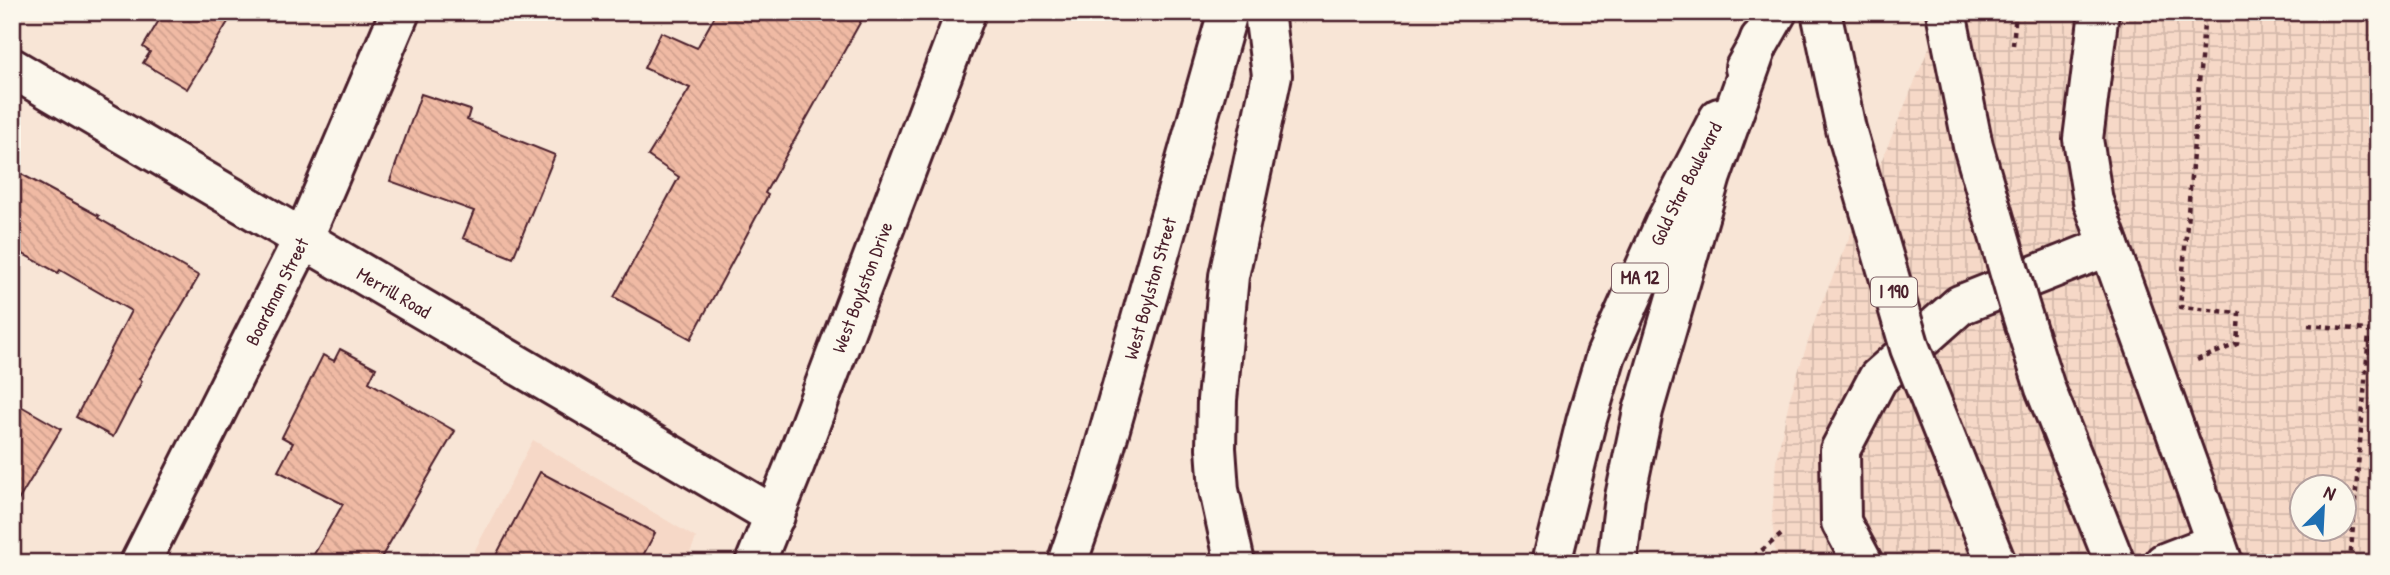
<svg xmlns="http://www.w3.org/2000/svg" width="2390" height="575" viewBox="0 0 2390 575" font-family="'Patrick Hand',sans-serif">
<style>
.built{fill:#f6d8c7}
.industrial{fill:url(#industrial-grid);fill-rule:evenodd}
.building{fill:url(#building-back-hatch);stroke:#4a1f2b;stroke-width:2}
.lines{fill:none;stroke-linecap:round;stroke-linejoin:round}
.minor-casing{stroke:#4a1f2b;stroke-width:44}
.major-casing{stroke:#4a1f2b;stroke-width:44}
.highway-casing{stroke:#4a1f2b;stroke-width:44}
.path{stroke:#4a1f2b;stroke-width:4.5;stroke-dasharray:5 5;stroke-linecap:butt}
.minor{stroke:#fbf7ec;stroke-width:38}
.major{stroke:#fbf7ec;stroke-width:38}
.highway{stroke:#fbf7ec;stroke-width:38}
.highway-bridge-casing{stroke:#4a1f2b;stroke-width:44;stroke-linecap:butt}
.highway-bridge{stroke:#fbf7ec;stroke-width:38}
.labels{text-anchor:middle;stroke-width:7;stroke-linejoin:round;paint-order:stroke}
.shield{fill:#fbf7ec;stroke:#7f6065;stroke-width:2}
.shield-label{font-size:18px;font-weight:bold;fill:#4a1f2b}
.street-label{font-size:19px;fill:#4a1f2b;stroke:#fbf7ec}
</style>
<defs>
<pattern id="industrial-grid" width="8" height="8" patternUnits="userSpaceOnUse" patternTransform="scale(1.75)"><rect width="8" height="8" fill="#f6d8c7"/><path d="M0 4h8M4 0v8" fill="none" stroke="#d4b9ab"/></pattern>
<pattern id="building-back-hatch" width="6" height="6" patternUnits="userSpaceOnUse" patternTransform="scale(1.75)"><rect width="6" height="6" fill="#f0baa4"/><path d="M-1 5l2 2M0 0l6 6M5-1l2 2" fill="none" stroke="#cf9f8d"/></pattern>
</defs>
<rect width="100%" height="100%" fill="#f8e5d6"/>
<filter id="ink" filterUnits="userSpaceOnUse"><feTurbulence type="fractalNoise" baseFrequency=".0143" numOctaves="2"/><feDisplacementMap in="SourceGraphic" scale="14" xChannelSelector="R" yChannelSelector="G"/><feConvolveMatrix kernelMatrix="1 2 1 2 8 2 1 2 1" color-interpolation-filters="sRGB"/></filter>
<g filter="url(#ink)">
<path class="built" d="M533,440L696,538L686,563H468Z"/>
<path class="industrial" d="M1944,12H2378V563H1776L1772,517L1776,461L1790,397L1817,314ZM2302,488H2344V530H2302Z"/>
<g class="building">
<path d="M164,12H234L187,89L143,63L150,52L143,47Z"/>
<path d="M717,12H866L765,193L768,195L691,339L614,297L679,177L648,156L690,88L644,68L661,32L697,48Z"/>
<path d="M421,94L470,110L467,120L555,155L513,258L463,238L474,211L390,181Z"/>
<path d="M12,169L99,216L98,218L199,276L139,379L142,381L113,437L76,417L131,311L60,270L58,273L12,248Z"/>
<path d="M340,349L376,368L369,382L455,431L378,563H309L343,504L278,471L293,443L282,437L323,355L334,361Z"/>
<path d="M12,401L61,429L12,511Z"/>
<path d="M540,472L655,533L639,563H492Z"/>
</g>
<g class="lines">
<g class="minor-casing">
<g id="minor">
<path d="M2099,12L2083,139L2093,201L2223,563"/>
<path id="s1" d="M12,68L775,516"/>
<path id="s2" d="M140,563L303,239L400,12"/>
<path id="s3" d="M755,563L793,469L966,12"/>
<path d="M1863,563L1841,522L1840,450L1878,378L1960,305L2109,246"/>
<path d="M2164,563L2216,543"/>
</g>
</g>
<g class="major-casing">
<g id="major">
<path d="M1745,68L1777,12"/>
<path id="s4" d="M1067,563L1094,485L1228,12"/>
<path id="s5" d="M1551,563L1586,422L1606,355L1666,221L1719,118"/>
</g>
</g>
<g class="highway-casing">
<g id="highway">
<path d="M1235,563L1219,490L1216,448L1217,400L1229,276L1272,75L1264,12"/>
<path d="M1617,563L1625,497L1643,411L1711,176L1760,39"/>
</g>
</g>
<g class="path">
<path d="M2013,45L2016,12"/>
<path d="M2308,325L2378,331"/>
<path d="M2197,360L2237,344L2239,313L2180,307L2205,12"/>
<path d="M1746,563L1782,534"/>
<path d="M2350,563L2378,225"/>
</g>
<use href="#minor" class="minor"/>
<use href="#major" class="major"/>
<use href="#highway" class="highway"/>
<g class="highway-bridge-casing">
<g id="highway-bridge">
<path d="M1821,12L1846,129L1910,348L1996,563"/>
<path d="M1946,12L1973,146L2019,305L2045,388L2115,563"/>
</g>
</g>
<use href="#highway-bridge" class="highway-bridge"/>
</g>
</g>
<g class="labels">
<g class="shield">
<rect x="1612" y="263.5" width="56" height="29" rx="5"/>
<rect x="1871" y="277.5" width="46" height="29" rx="5"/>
</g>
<g class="shield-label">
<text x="1640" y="284">MA 12</text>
<text x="1894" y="298">I 190</text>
</g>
<g class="street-label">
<text dy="7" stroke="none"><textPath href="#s5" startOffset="404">Gold Star Boulevard</textPath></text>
<text dy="7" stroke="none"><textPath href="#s3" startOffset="296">West Boylston Drive</textPath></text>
<text dy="7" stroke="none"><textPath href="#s4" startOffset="287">West Boylston Street</textPath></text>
<text dy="7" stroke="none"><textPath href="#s2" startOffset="304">Boardman Street</textPath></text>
<text dy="7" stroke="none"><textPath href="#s1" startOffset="443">Merrill Road</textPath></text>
</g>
</g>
<rect width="2390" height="575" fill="none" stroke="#fbf7ec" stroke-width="42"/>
<rect x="21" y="21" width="2348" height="533" fill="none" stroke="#4a1f2b" stroke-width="2.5" filter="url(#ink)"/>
<g transform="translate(2323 508) rotate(24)"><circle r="33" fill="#fbf7ec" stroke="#b4a19f" stroke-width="2"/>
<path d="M0-5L12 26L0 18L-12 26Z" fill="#1f6fb2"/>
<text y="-10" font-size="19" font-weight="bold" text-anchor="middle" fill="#4a1f2b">N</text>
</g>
</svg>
